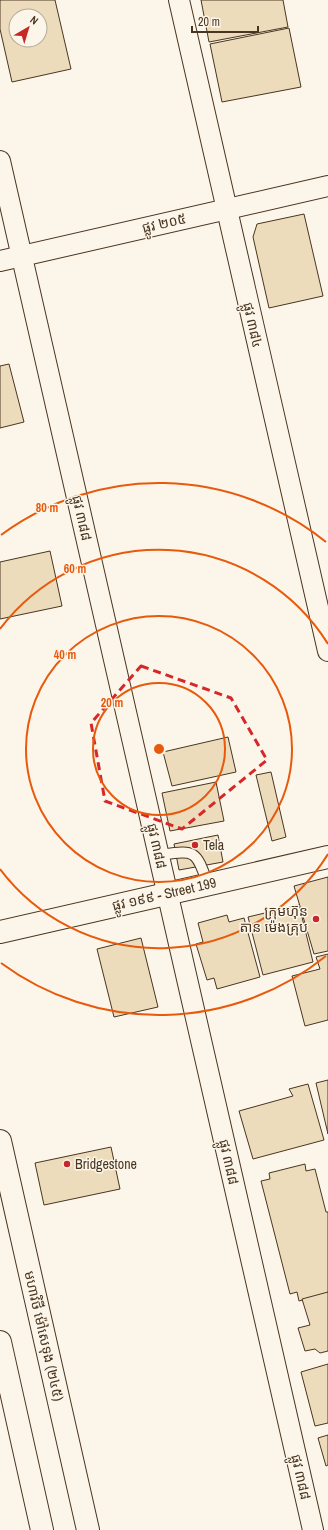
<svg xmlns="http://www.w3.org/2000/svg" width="328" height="1530" viewBox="0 0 328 1530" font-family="'Archivo Narrow','Noto Sans Khmer',sans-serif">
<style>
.building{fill:#ecdcbc;stroke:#4a3520;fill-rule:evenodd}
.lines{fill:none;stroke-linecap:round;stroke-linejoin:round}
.service-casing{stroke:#4a3520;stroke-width:12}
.minor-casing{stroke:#4a3520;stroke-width:22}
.tertiary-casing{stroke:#4a3520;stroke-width:24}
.secondary-casing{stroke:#4a3520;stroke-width:24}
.service{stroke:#fbf6e9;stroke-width:10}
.minor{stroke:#fbf6e9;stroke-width:20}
.tertiary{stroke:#fbf6e9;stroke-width:22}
.secondary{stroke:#fbf6e9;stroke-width:22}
.marked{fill:none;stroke:#d62828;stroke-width:3;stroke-dasharray:8 5;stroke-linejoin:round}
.ring{fill:none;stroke:#e8590c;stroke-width:2}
.poi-dot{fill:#c62828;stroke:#fbf6e9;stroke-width:1.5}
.labels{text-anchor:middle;stroke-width:3;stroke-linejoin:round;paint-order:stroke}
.street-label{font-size:14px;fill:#4a3520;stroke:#fbf6e9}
.poi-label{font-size:14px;fill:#4a3520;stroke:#fbf6e9;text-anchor:start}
.centre{fill:#e8590c;stroke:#fbf6e9;stroke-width:2}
.ring-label{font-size:12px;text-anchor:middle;font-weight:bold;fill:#e8590c;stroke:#fbf6e9;stroke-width:3;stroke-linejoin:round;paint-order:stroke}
</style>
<rect width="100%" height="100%" fill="#fbf6e9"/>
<g class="building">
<path d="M0,0H55L71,69L12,82L0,29ZM16,16H40V40H16Z"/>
<path d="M201,0H283L288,27L209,42Z"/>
<path d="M289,28L301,87L222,102L210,44Z"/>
<path d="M304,214L323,296L269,308L253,237L257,224Z"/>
<path d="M9,364L24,422L0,428V366Z"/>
<path d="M50,551L62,606L0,619V562Z"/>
<path d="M228,737L236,772L172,786L163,752Z"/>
<path d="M271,772L286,837L272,841L256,775Z"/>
<path d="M216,782L224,821L170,831L162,793Z"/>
<path d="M218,835L223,862L179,870L174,844Z"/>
<path d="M328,877V951L314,954L294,886Z"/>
<path d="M299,905L313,962L263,975L248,917Z"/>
<path d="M227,915L229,922L244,918L260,977L217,989L214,978L207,980L196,944L203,942L198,923Z"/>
<path d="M141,938L158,1007L114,1017L97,949Z"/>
<path d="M328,954V1020L305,1026L292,976L320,969L316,957Z"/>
<path d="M328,1080V1134L316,1083Z"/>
<path d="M308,1084L324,1140L253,1159L239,1111L293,1096L289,1089Z"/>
<path d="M111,1147L120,1189L44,1205L35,1163Z"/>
<path d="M305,1164L306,1171L315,1169L326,1212H328V1293L299,1301L297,1292L290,1294L261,1181L270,1179L269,1173Z"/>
<path d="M328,1292V1351L320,1353L315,1349L305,1351L298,1328L310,1325L302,1299Z"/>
<path d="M328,1364V1423L315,1426L301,1372Z"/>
<path d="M328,1435V1465L326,1466L318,1438Z"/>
</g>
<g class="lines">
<g class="service-casing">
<path id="service" d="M159,855C196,850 195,849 208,884"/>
</g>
<g class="minor-casing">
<g id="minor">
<path d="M179,0L328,651"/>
<path d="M0,161L313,1530"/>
<path d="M0,261L328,186"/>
</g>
</g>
<g class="tertiary-casing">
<path id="tertiary" d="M0,932L328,857"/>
</g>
<g class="secondary-casing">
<g id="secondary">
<path d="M0,1141L88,1530"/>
<path d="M0,1342L42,1530"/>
</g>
</g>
<use href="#service" class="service"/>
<use href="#minor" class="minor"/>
<use href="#tertiary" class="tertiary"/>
<use href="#secondary" class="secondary"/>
</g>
<path class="marked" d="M141,666L231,698L267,760L182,829L105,801L91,723Z"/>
<g class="ring">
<circle cx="159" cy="749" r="66"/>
<circle cx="159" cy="749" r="133"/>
<path d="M328 854A199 199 0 0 1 0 869M0 629A199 199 0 0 1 328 644"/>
<path d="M326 956A266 266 0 0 1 1 963M1 535A266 266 0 0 1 326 542"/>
</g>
<g class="poi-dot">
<circle cx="195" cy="845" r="4"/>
<circle cx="316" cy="919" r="4"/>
<circle cx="67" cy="1164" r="4"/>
</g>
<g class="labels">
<g class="street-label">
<text transform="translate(164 223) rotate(-13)" y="5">ផ្លូវ ២០៥</text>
<text transform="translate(253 325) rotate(77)" y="5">ផ្លូវ ៣៨៤</text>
<text transform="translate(82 518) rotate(77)" y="5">ផ្លូវ ៣៨៨</text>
<text transform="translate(157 846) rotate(77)" y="5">ផ្លូវ ៣៨៨</text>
<text transform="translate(164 894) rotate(-13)" y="5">ផ្លូវ ១៩៩ - Street 199</text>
<text transform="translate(229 1162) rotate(77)" y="5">ផ្លូវ ៣៨៨</text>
<text transform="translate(44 1336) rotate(77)" y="5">មហាវិថី ម៉ៅសេទុង (២៤៥)</text>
<text transform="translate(301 1477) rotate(77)" y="5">ផ្លូវ ៣៨៨</text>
</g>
<g class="poi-label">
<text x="203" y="850">Tela</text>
<text x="308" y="916" text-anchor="end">ក្រុមហ៊ុន<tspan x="308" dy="16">តាន ម៉េងគ្រុប</tspan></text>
<text x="75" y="1169">Bridgestone</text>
</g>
</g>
<circle cx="159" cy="749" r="6" class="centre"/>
<g class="ring-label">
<text x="47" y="512">80 m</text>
<text x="75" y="573">60 m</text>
<text x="65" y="659">40 m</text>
<text x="112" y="707">20 m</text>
</g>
<g transform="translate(28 28) rotate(38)"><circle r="19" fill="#fbf6e9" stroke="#b4a999"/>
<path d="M0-3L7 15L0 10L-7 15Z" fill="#c62828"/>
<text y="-6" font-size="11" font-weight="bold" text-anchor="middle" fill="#4a3520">N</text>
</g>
<path d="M192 26v6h66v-6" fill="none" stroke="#4a3520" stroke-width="2"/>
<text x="198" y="26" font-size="12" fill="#4a3520" stroke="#fbf6e9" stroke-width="3" paint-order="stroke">20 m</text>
</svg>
